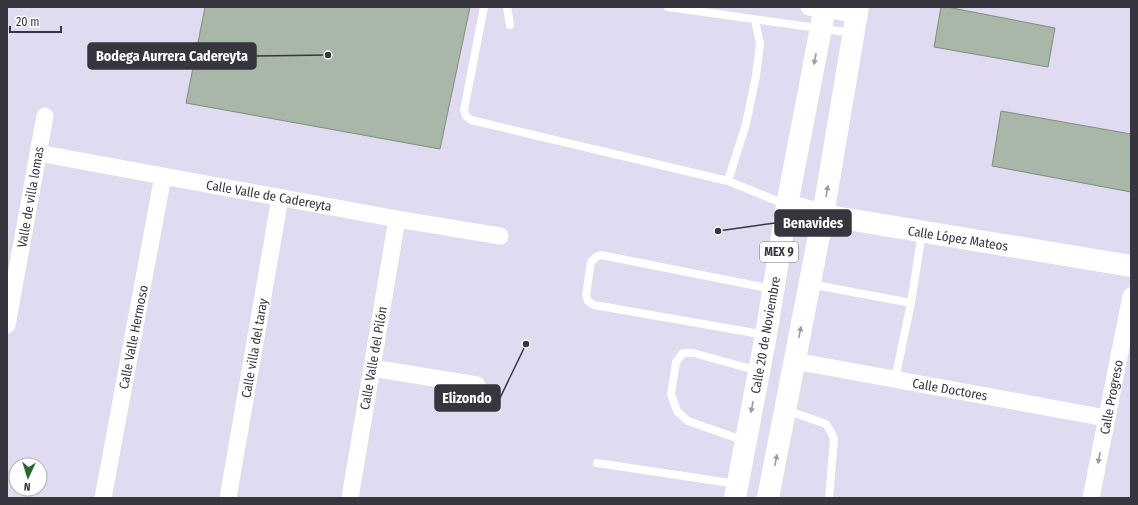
<svg xmlns="http://www.w3.org/2000/svg" width="1138" height="505" viewBox="0 0 1138 505" font-family="'Fira Sans Condensed',sans-serif">
<style>
.building{fill:#a8b7a8;stroke:#7f8e7f}
.lines{fill:none;stroke-linecap:round;stroke-linejoin:round}
.lane{stroke:#fff;stroke-width:8}
.street{stroke:#fff;stroke-width:17}
.secondary{stroke:#fff;stroke-width:22}
.primary{stroke:#fff;stroke-width:22}
.oneway{fill:#9b9a9e}
.labels{text-anchor:middle;stroke-width:3;stroke-linejoin:round;paint-order:stroke}
.shield{fill:#fff;stroke:#737277;stroke-width:1}
.shield-label{font-size:12px;font-weight:bold;fill:#37353d}
.street-label{font-size:13px;fill:#37353d;stroke:#fff}
.leader{fill:none;stroke:#37353d;stroke-width:1.5}
.callout-dot{fill:#37353d;stroke:#fff;stroke-width:1.5}
.callout{fill:#37353d;stroke:#37353d;stroke-width:1.5}
.callout-label{font-size:14px;text-anchor:middle;font-weight:bold;fill:#fff}
</style>
<rect width="100%" height="100%" fill="#e0dbf0"/>
<g class="building">
<path d="M205,7H470L440,149L186,103Z"/>
<path d="M941,7H947L1055,28L1048,67L934,47Z"/>
<path d="M1001,111L1131,134V192L992,166Z"/>
</g>
<g class="lines">
<g class="lane">
<path d="M484,7L464,110L466,116L471,120L728,181L787,205"/>
<path d="M507,7L510,25"/>
<path d="M668,7L853,33"/>
<path d="M728,181L746,124L756,76L760,44L755,20"/>
<path d="M810,284L911,303L895,379"/>
<path d="M911,303L922,232"/>
<path d="M766,335L594,305L588,301L586,295L591,262L596,257L601,255L772,289"/>
<path d="M786,410L826,424L831,432L834,439L829,498"/>
<path d="M745,441L688,421L677,411L671,394L676,362L683,353H693L759,371"/>
<path d="M597,463L737,484"/>
</g>
<g class="street">
<path d="M809,7L857,14"/>
<path d="M38,153L397,219L500,236"/>
<path d="M7,325L45,116"/>
<path d="M795,361L1106,418"/>
<path d="M372,368L477,385"/>
<path d="M103,498L163,176"/>
<path d="M228,498L280,198"/>
<path d="M350,498L397,219"/>
<path d="M1091,498L1131,296"/>
</g>
<path class="secondary" d="M787,205L823,215L1131,266"/>
<g class="primary">
<path d="M735,498L766,335L787,205L825,7"/>
<path d="M768,498L823,215L858,7"/>
</g>
</g>
<defs><path id="oneway-solid" d="M-6-.8H1V-3.2L6.5 0L1 3.2V.8H-6Z"/></defs>
<g class="oneway">
<use href="#oneway-solid" transform="translate(815 59) rotate(101)"/>
<use href="#oneway-solid" transform="translate(827 191) rotate(-80)"/>
<use href="#oneway-solid" transform="translate(800 332) rotate(-79)"/>
<use href="#oneway-solid" transform="translate(752 407) rotate(101)"/>
<use href="#oneway-solid" transform="translate(1099 458) rotate(101)"/>
<use href="#oneway-solid" transform="translate(776 460) rotate(-79)"/>
</g>
<g class="labels">
<rect class="shield" x="760" y="242" width="38" height="20" rx="3"/>
<g class="shield-label">
<text x="779" y="256">MEX 9</text>
</g>
<g class="street-label">
<text transform="translate(269 195) rotate(10)" y="5">Calle Valle de Cadereyta</text>
<text transform="translate(30 197) rotate(-80)" y="5">Valle de villa lomas</text>
<text transform="translate(958 238) rotate(9)" y="5">Calle López Mateos</text>
<text transform="translate(765 335) rotate(-80)" y="5">Calle 20 de Noviembre</text>
<text transform="translate(133 337) rotate(-79)" y="5">Calle Valle Hermoso</text>
<text transform="translate(254 348) rotate(-80)" y="5">Calle villa del taray</text>
<text transform="translate(373 358) rotate(-80)" y="5">Calle Valle del Pilón</text>
<text transform="translate(950 389) rotate(10)" y="5">Calle Doctores</text>
<text transform="translate(1111 397) rotate(-79)" y="5">Calle Progreso</text>
</g>
</g>
<path class="leader" d="M328 55L256 56M718 231L775 223M526 344L500 398"/>
<g class="callout-dot">
<circle cx="328" cy="55" r="4"/>
<circle cx="718" cy="231" r="4"/>
<circle cx="526" cy="344" r="4"/>
</g>
<g class="callout">
<rect x="88" y="43" width="168" height="26" rx="4"/>
<rect x="775" y="210" width="76" height="26" rx="4"/>
<rect x="435" y="385" width="65" height="26" rx="4"/>
</g>
<g class="callout-label">
<text x="172" y="61">Bodega Aurrera Cadereyta</text>
<text x="813" y="228">Benavides</text>
<text x="467" y="403">Elizondo</text>
</g>
<rect width="1138" height="505" fill="none" stroke="#37353d" stroke-width="16"/>
<g transform="translate(28 477) rotate(184)"><circle r="19" fill="#ffffff" stroke="#afaeb1"/>
<path d="M0-3L7 15L0 10L-7 15Z" fill="#296831"/>
<text y="-6" font-size="11" font-weight="bold" text-anchor="middle" fill="#37353d">N</text>
</g>
<path d="M10 26v6h51v-6" fill="none" stroke="#37353d" stroke-width="2"/>
<text x="16" y="26" font-size="12" fill="#37353d" stroke="#ffffff" stroke-width="3" paint-order="stroke">20 m</text>
</svg>
